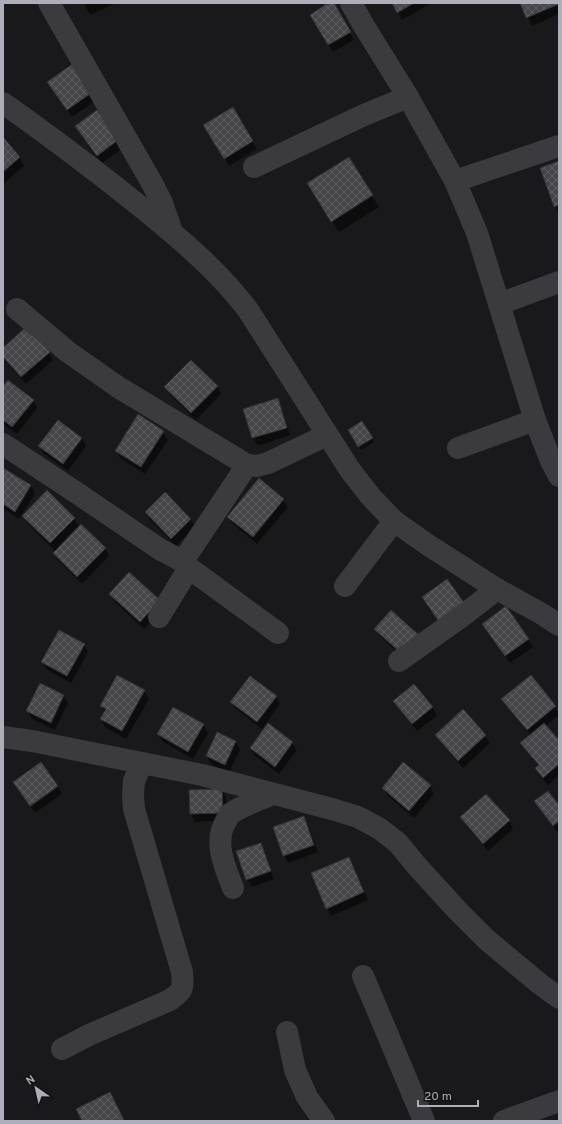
<svg xmlns="http://www.w3.org/2000/svg" width="562" height="1124" viewBox="0 0 562 1124" font-family="Overpass,sans-serif">
<style>
.shadow{fill:#0007}
.building{fill:url(#building-cross-hatch);stroke:#333336}
.lines{fill:none;stroke-linecap:round;stroke-linejoin:round}
.minor{stroke:#3a3a3f;stroke-width:22}
</style>
<defs>
<pattern id="building-cross-hatch" width="8" height="8" patternUnits="userSpaceOnUse"><rect width="8" height="8" fill="#46464a"/><path d="M0 0l8 8M0 8l8-8" fill="none" stroke="#5e5e62"/></pattern>
</defs>
<rect width="100%" height="100%" fill="#19181a"/>
<g class="shadow">
<path d="M84,3H116L90,15Z"/>
<path d="M330,3H332L354,40L333,52L311,15Z"/>
<path d="M393,3H429L430,4L402,20Z"/>
<path d="M521,3H559V14L532,26Z"/>
<path d="M74,65L98,99L72,117L53,90Z"/>
<path d="M97,112L122,149L102,163L81,134Z"/>
<path d="M209,133L252,141L257,149L229,166Z"/>
<path d="M3,138L20,158L24,166L3,184Z"/>
<path d="M348,158L379,207L339,232L315,194Z"/>
<path d="M559,162V214L555,206Z"/>
<path d="M3,349L49,353L53,360L26,384L4,360L3,357Z"/>
<path d="M217,386L221,394L196,420L170,395L166,387Z"/>
<path d="M3,388L33,400L37,408L17,434L3,424Z"/>
<path d="M277,399L281,407L290,435L258,446L253,438L244,410Z"/>
<path d="M58,421L82,438L86,446L68,471L44,454L39,446Z"/>
<path d="M362,423L374,442L361,450L349,430Z"/>
<path d="M163,432L168,440L145,474L120,458L116,451Z"/>
<path d="M3,469L31,486L35,494L19,519L3,508Z"/>
<path d="M283,500L288,507L257,544L233,524L228,517Z"/>
<path d="M146,512L190,519L195,527L176,546L150,520Z"/>
<path d="M23,516L74,518L79,527L105,548L109,556L82,584L59,561L54,553L56,552L28,524Z"/>
<path d="M110,594L163,608L144,629L115,602Z"/>
<path d="M391,611L407,662L380,636L375,629Z"/>
<path d="M488,632L528,639L533,647L510,663Z"/>
<path d="M84,645L88,652L71,683L46,669L42,662Z"/>
<path d="M531,676L555,707L559,714V715L545,726L559,742V775L548,785L540,776L536,769L539,766L526,751L522,744L531,736L507,706L503,699Z"/>
<path d="M414,685L433,708L437,716L417,731L399,708L395,701Z"/>
<path d="M144,691L149,699L126,739L105,727L101,719L105,712L101,706Z"/>
<path d="M64,696L68,703L55,730L32,719L27,711Z"/>
<path d="M276,696L280,704L262,729L236,709L231,702Z"/>
<path d="M463,711L485,736L490,743L463,768L441,743L436,735Z"/>
<path d="M203,725L208,733L193,759L163,742L158,734Z"/>
<path d="M217,733L236,742L240,750L229,773L211,764L207,756Z"/>
<path d="M292,743L297,750L279,774L255,756L251,749Z"/>
<path d="M430,786L434,794L414,818L388,796L383,788Z"/>
<path d="M58,787L62,794L35,813L31,807Z"/>
<path d="M222,790L226,797L227,820L195,822L191,814L190,791Z"/>
<path d="M535,801L559,807V832L558,833L540,809Z"/>
<path d="M304,817L308,824L318,852L288,863L284,855Z"/>
<path d="M461,817L509,821L513,829L488,851L466,825Z"/>
<path d="M260,844L264,851L274,879L252,887L247,880L237,852Z"/>
<path d="M349,858L353,865L368,900L331,916L327,908Z"/>
<path d="M114,1101L124,1121H83L77,1109Z"/>
</g>
<g class="building">
<path d="M328,3H334L351,32L328,45L310,15Z"/>
<path d="M392,3H414L397,13Z"/>
<path d="M520,3H559V4L526,18Z"/>
<path d="M74,63L94,91L67,110L47,82Z"/>
<path d="M233,107L253,141L224,159L203,125Z"/>
<path d="M97,110L118,140L97,156L75,126Z"/>
<path d="M3,137L20,157L3,172Z"/>
<path d="M349,157L373,195L331,222L307,183Z"/>
<path d="M559,161V205L554,207L540,168Z"/>
<path d="M27,326L50,352L21,377L3,357V348Z"/>
<path d="M191,360L218,386L191,413L164,387Z"/>
<path d="M8,380L34,400L12,427L3,420V386Z"/>
<path d="M278,398L287,428L252,438L243,409Z"/>
<path d="M138,414L164,431L141,467L115,451Z"/>
<path d="M58,420L82,438L63,464L38,446Z"/>
<path d="M362,421L373,438L358,447L348,430Z"/>
<path d="M3,468L31,485L15,512L3,504Z"/>
<path d="M259,478L284,499L253,537L227,517Z"/>
<path d="M47,490L75,518L50,543L22,516Z"/>
<path d="M165,492L191,519L171,539L145,512Z"/>
<path d="M81,524L106,548L77,577L53,553Z"/>
<path d="M129,572L160,600L140,622L109,594Z"/>
<path d="M447,579L465,604L440,623L422,597Z"/>
<path d="M506,606L529,639L505,656L482,624Z"/>
<path d="M391,610L420,636L402,654L374,629Z"/>
<path d="M59,630L85,644L67,676L41,662Z"/>
<path d="M117,675L145,690L122,731L100,719L106,709L100,706Z"/>
<path d="M531,675L556,706L527,730L501,699Z"/>
<path d="M250,676L277,696L257,722L230,702Z"/>
<path d="M40,683L64,695L51,723L26,711Z"/>
<path d="M414,684L433,707L412,724L393,701Z"/>
<path d="M173,707L204,724L188,752L157,734Z"/>
<path d="M463,709L486,735L458,761L435,735Z"/>
<path d="M268,723L293,742L275,767L250,748Z"/>
<path d="M544,723L559,740V764L543,778L535,768L539,765L520,743Z"/>
<path d="M217,732L236,741L225,765L206,756Z"/>
<path d="M41,762L58,786L30,806L13,782Z"/>
<path d="M403,762L431,785L409,811L382,788Z"/>
<path d="M222,789L223,813L190,814L189,790Z"/>
<path d="M548,791L559,805V821L553,826L534,801Z"/>
<path d="M486,794L510,820L483,844L460,817Z"/>
<path d="M304,816L314,845L283,856L273,827Z"/>
<path d="M261,843L271,871L246,880L236,851Z"/>
<path d="M349,857L364,892L326,909L311,873Z"/>
<path d="M110,1092L124,1120L82,1121L76,1109Z"/>
</g>
<g class="lines">
<g class="minor">
<path d="M49,3L153,185L162,203L172,232"/>
<path d="M351,3L364,26L408,97L455,181L477,233L535,420L551,461L559,476"/>
<path d="M3,103C50,136 96,171 141,207C180,239 218,270 248,310L350,470L371,497L394,521L428,545L497,589L542,614L559,625"/>
<path d="M254,167L364,115L408,97"/>
<path d="M455,181L559,146"/>
<path d="M499,304L559,282"/>
<path d="M17,309L68,352L118,387L247,465"/>
<path d="M3,444L77,493L158,548C169,555 182,559 189,568L159,617"/>
<path d="M458,448L535,420"/>
<path d="M183,561L247,465L257,466L268,463L327,435"/>
<path d="M189,568L278,633"/>
<path d="M345,586L394,521"/>
<path d="M399,661L465,614L497,589"/>
<path d="M3,737L32,741L202,775L332,809L358,817L380,829L398,843L416,865L457,910L487,940L540,984L559,998"/>
<path d="M233,888C225,867 213,842 226,821C227,819 228,817 229,815C238,807 262,799 273,794"/>
<path d="M363,976L424,1121"/>
<path d="M287,1032L295,1070L307,1097L324,1121"/>
<path d="M62,1049L89,1035L170,1000C184,990 183,989 182,972L134,809L133,795L134,781L142,763"/>
<path d="M504,1121L559,1101"/>
</g>
</g>
<rect width="562" height="1124" fill="none" stroke="#acaeb8" stroke-width="8"/>
<g transform="translate(36 1088) rotate(326)" stroke="#141315" stroke-width="3" paint-order="stroke">
<path d="M0-3L7 15L0 10L-7 15Z" fill="#acaeb8"/>
<text y="-6" font-size="11" font-weight="bold" text-anchor="middle" fill="#acaeb8">N</text>
</g>
<path d="M418 1100v6h60v-6" fill="none" stroke="#acaeb8" stroke-width="2"/>
<text x="424" y="1100" font-size="12" fill="#acaeb8" stroke="#141315" stroke-width="3" paint-order="stroke">20 m</text>
</svg>
